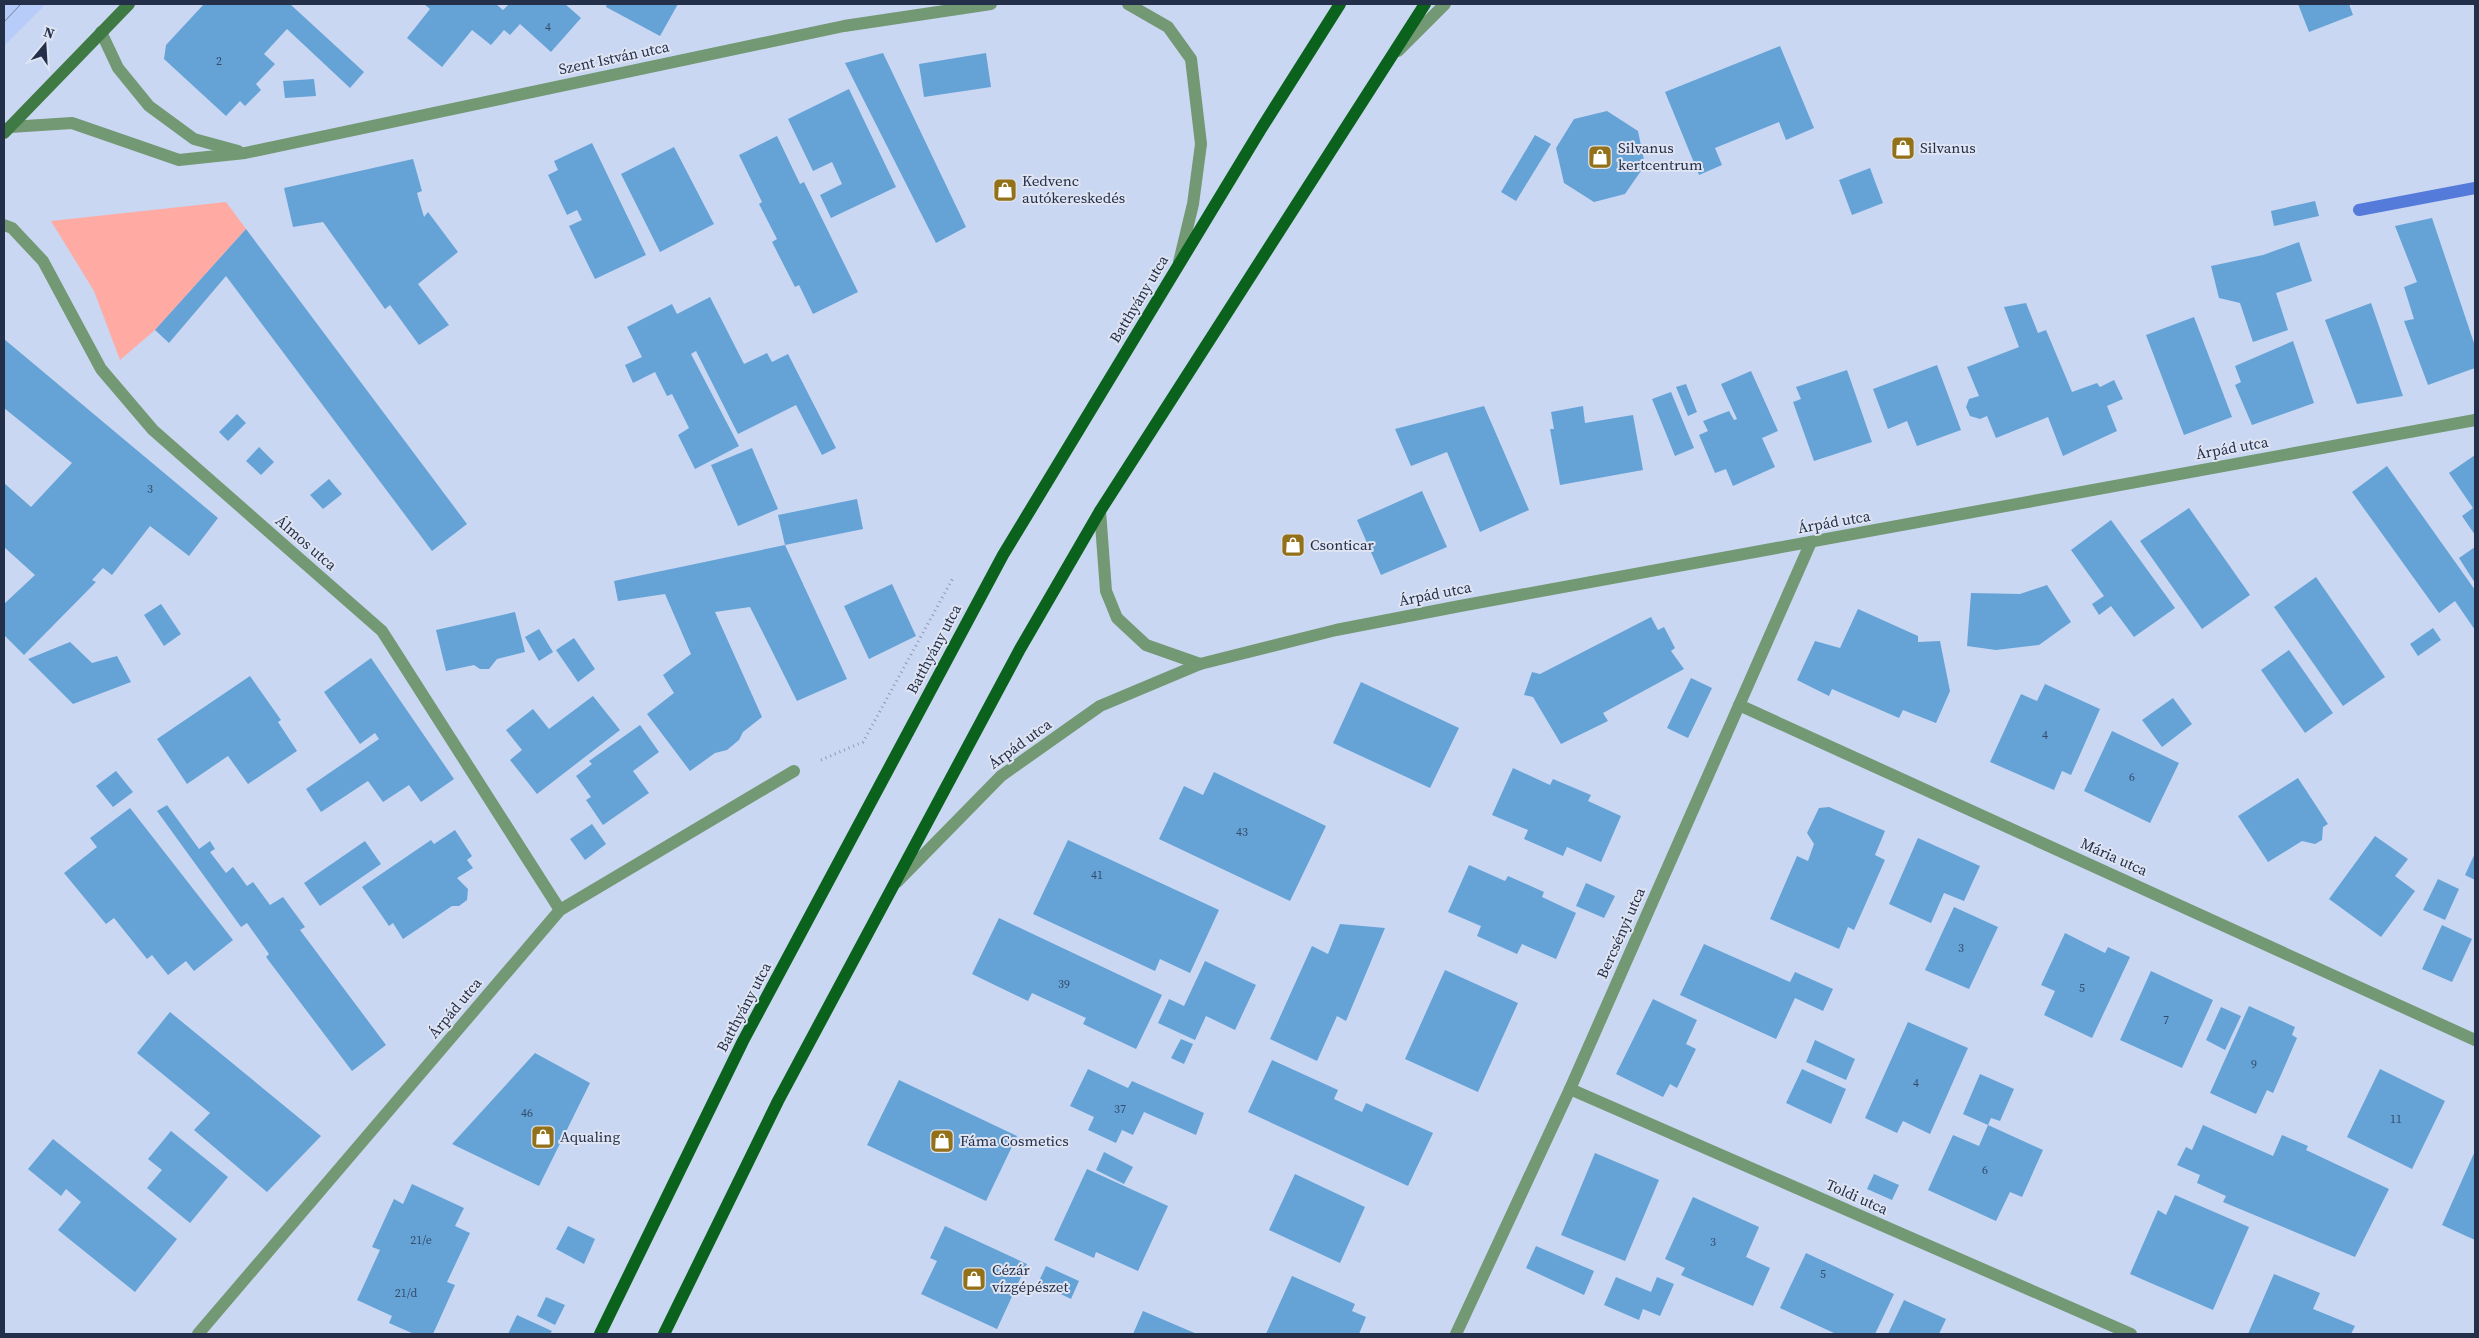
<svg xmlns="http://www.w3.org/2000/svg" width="2479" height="1338" viewBox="0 0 2479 1338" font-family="'Source Serif 4',serif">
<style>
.built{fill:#b8ccf9}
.green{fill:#ffaaa2}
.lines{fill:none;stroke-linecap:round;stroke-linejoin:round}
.stream{stroke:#557bda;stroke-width:12}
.building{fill:#65a3d7}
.path{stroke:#8d99b4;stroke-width:3;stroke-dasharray:1 4;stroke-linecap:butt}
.street{stroke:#739974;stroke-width:12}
.secondary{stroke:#3f7944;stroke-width:12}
.primary{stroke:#0a621d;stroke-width:12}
.tram{stroke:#75819c;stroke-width:1}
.labels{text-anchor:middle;stroke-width:4;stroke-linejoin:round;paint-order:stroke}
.number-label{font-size:12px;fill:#344c6c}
.street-label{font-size:15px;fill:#242f49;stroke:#dee4f2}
.poi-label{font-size:15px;fill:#242f49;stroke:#dee4f2;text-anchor:start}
</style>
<rect width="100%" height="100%" fill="#cad7f2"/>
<path class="built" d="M4,4H46L4,46Z"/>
<path class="green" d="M226,202L246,229L155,330L120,360L94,291L51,221Z"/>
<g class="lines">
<path class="stream" d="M2359,210L2475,188"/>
</g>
<g class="building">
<path d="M204,4H290L364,72L350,88L287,29L264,54L275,64L256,84L261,90L245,106L240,101L226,116L164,59L166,45Z"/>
<path d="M424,4H496L503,10L509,4H565L581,18L551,52L520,24L510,35L504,30L491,45L472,30L442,67L407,38L430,9Z"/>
<path d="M607,4H678L660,36L606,7Z"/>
<path d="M2298,4H2349L2353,15L2309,32Z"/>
<path d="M1780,46L1814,128L1786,140L1779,122L1715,148L1722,165L1699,175L1665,92Z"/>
<path d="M883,53L966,227L936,243L845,63Z"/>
<path d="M986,53L991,87L924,97L919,64Z"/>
<path d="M314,79L316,96L285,98L283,81Z"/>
<path d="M849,89L896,187L831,218L820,195L842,184L832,162L813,171L788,119Z"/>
<path d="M1607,111L1638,131L1645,165L1625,194L1594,202L1564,183L1556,148L1574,119Z"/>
<path d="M1535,135L1551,144L1516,201L1501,192Z"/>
<path d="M777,136L800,184L804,182L858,292L813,314L799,285L795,287L772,242L777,239L759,204L762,202L739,155Z"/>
<path d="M592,143L646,255L595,279L569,226L582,220L577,210L567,215L548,175L558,170L554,161Z"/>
<path d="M674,147L714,224L660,252L621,174Z"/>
<path d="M413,159L422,191L417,193L424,217L428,212L458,252L418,284L449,325L419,345L390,305L385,309L323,222L293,227L284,188Z"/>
<path d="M1870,168L1883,203L1852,215L1839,180Z"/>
<path d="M2315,201L2319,216L2274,226L2271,211Z"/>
<path d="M2432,218L2475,346V368L2428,385L2404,321L2414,319L2404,287L2417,282L2395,226Z"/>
<path d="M246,229L467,524L432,551L226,276L169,343L155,330Z"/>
<path d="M2299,242L2312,281L2276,293L2288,330L2253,342L2240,303L2219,298L2211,266L2263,255Z"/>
<path d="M710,297L744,364L767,353L772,362L788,354L836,448L822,455L796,405L738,434L696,351L691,354L739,446L695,469L678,435L689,428L672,394L667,396L655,372L633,383L625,365L642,357L627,327L672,304L677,314Z"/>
<path d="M2026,303L2038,333L2046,330L2072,392L2097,383L2100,387L2114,380L2123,399L2107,406L2117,431L2063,456L2048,417L1996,438L1987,416L1980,419L1970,416L1966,407L1969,399L1979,396L1967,367L2019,347L2004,307Z"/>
<path d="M2371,303L2403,396L2357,404L2325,320Z"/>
<path d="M2194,317L2232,417L2184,435L2146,335Z"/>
<path d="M4,339L218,518L189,556L150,526L112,575L103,568L92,580L96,582L24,655L4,635V604L35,575L4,547V483L31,507L72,463L4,408Z"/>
<path d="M2293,341L2314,403L2252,425L2235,385L2241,382L2235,366Z"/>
<path d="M1937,365L1961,430L1917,446L1907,421L1888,429L1873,389Z"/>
<path d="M1847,370L1872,442L1814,461L1793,402L1801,399L1796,387Z"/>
<path d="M1751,371L1778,431L1762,438L1775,467L1733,486L1726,469L1715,473L1699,435L1708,431L1703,421L1729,411L1734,420L1737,419L1721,384Z"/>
<path d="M1686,384L1697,412L1688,416L1676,387Z"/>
<path d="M1671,392L1694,448L1675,456L1652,399Z"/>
<path d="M1484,406L1529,510L1480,532L1447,452L1411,466L1395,429Z"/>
<path d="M1583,406L1585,423L1633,415L1643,470L1560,485L1550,429H1554L1551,412Z"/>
<path d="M237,414L246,423L228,441L219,432Z"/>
<path d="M259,447L274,462L261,475L246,461Z"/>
<path d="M752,448L778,509L738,526L711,465Z"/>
<path d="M2475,455V535L2462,516L2473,508L2449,473Z"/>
<path d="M2387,466L2475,590V630L2455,601L2439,613L2352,492Z"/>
<path d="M329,479L342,494L323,509L310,495Z"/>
<path d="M1422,491L1447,547L1381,575L1357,520Z"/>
<path d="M857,499L863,529L785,545L778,515Z"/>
<path d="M2189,508L2250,595L2202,629L2140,541Z"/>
<path d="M2111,520L2175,608L2134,637L2111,606L2099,615L2092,604L2104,596L2071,550Z"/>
<path d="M785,545L847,679L797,701L750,607L715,612L762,717L743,732L739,740L727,750L715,753L690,771L647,714L674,693L663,675L691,654L665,594L618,601L614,581Z"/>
<path d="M2475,547V583L2459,558Z"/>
<path d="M2316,577L2385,677L2343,706L2274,607Z"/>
<path d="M892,584L916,636L869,659L844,606Z"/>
<path d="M2047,585L2071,622L2039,645L1996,650L1967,646L1971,593L2020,594Z"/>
<path d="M161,604L181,634L164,646L144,615Z"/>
<path d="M1858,609L1918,636V642L1940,641L1950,691L1936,723L1903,710L1899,718L1832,689L1829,696L1797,680L1815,641L1840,648Z"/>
<path d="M515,612L525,652L497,659L489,669H480L474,665L446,671L436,630Z"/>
<path d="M1651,617L1658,630L1664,627L1675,648L1671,651L1684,669L1603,713L1608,721L1561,744L1533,697L1524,695L1532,672L1540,674Z"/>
<path d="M2433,628L2441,640L2418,656L2410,644Z"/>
<path d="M539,629L553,652L539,661L525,637Z"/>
<path d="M574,638L595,669L578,682L556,650Z"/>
<path d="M70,642L92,663L117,656L131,682L73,704L28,659Z"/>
<path d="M2289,650L2333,713L2305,733L2261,670Z"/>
<path d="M371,658L454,779L421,802L409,785L383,802L368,781L321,812L306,789L379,739L375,733L360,744L324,692Z"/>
<path d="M250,676L281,720L278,722L297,751L248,784L228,756L187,784L157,739Z"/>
<path d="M1691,678L1712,688L1688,738L1667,728Z"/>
<path d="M1361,682L1459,728L1430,788L1333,743Z"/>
<path d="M2045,684L2100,709L2071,775L2062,771L2054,790L1990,762L2021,694L2037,701Z"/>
<path d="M593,696L620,730L537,794L510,760L522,750L506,730L533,709L549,729Z"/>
<path d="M2173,698L2192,724L2162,747L2142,720Z"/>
<path d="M640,725L659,752L633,771L649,793L603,825L586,800L591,797L576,776L592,764L589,761Z"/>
<path d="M2112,731L2179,763L2150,823L2084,791Z"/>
<path d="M1513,768L1550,785L1553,779L1591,795L1588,801L1621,816L1601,862L1567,847L1563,856L1524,839L1528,830L1492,815Z"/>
<path d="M116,771L133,792L113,807L96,786Z"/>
<path d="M1214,772L1326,826L1290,901L1159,839L1184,786L1203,795Z"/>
<path d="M2298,778L2328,824L2323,827L2322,840L2315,844L2302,841L2268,862L2238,816Z"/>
<path d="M167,805L199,849L210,841L215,849L210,852L226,873L233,867L247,886L253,882L270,905L283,897L305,927L300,930L386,1045L352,1071L266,957L269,954L247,923L241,927L157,811Z"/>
<path d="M1829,807L1885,831L1875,855L1885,860L1854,930L1848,927L1839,949L1770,919L1797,856L1808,861L1814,844L1807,833L1819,808Z"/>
<path d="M130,808L233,940L194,971L186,961L168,975L152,955L147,959L114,918L106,924L64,873L97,847L90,838Z"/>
<path d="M592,824L606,844L585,860L570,839Z"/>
<path d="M455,830L472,856L467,860L473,868L457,878L468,889L467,900L459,906H452L403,939L393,923L389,926L362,887L431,840L434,844Z"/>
<path d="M2375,836L2408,859L2395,876L2415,891L2381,937L2329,899Z"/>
<path d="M1918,838L1980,866L1964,901L1944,893L1931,923L1889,904Z"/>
<path d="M1068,840L1219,910L1190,973L1160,959L1155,971L1033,914Z"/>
<path d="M365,841L381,864L320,906L304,883Z"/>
<path d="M2475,853V880L2465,875Z"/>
<path d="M1469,865L1505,881L1508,876L1544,892L1542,897L1576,913L1556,959L1522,944L1517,954L1477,936L1481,926L1448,912Z"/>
<path d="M2438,879L2459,889L2445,920L2423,910Z"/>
<path d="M1586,883L1615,896L1604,918L1576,906Z"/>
<path d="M1954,907L1998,927L1969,989L1925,970Z"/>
<path d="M999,918L1162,995L1136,1049L1083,1024L1086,1018L1032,993L1028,1001L972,974Z"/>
<path d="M1340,924L1385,928L1346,1021L1337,1016L1317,1061L1270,1039L1312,946L1328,954Z"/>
<path d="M2442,925L2472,939L2452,982L2422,969Z"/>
<path d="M2065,933L2105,953L2108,947L2130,957L2092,1038L2044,1015L2055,991L2041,985Z"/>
<path d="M1704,944L1790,982L1795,972L1833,989L1823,1011L1795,998L1776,1039L1680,995Z"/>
<path d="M1205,961L1256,985L1235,1030L1206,1016L1195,1040L1158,1023L1169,999L1184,1006Z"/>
<path d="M1445,970L1518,1003L1478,1092L1405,1059Z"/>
<path d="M2151,971L2213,1000L2182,1068L2120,1040Z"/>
<path d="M1653,999L1697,1020L1686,1044L1696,1049L1677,1088L1670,1084L1663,1097L1616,1074Z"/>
<path d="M2249,1006L2295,1027L2292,1035L2297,1038L2273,1093L2267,1090L2256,1114L2210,1093Z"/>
<path d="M2221,1007L2241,1016L2225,1050L2206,1040Z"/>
<path d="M170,1012L321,1136L267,1192L194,1130L210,1113L137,1053Z"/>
<path d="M1908,1022L1968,1048L1930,1134L1903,1121L1897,1133L1865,1118Z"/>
<path d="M1181,1039L1193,1044L1184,1064L1171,1058Z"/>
<path d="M1815,1040L1855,1059L1846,1080L1806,1062Z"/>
<path d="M535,1053L590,1083L539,1186L452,1144Z"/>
<path d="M1272,1060L1338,1090L1334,1099L1362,1112L1366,1103L1433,1133L1408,1186L1248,1112Z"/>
<path d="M1088,1069L1128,1088L1132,1081L1204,1113L1196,1135L1144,1112L1133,1135L1122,1130L1116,1143L1088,1130L1094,1117L1070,1106Z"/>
<path d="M1802,1069L1846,1089L1831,1124L1786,1103Z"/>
<path d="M2380,1069L2445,1101L2412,1169L2347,1137Z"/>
<path d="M1980,1074L2014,1089L2000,1121L1991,1118L1988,1125L1963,1114Z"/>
<path d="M899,1080L1017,1136L986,1201L867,1145Z"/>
<path d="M1988,1125L2043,1150L2022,1197L2010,1192L1996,1221L1928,1190L1953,1135L1979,1146Z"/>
<path d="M2203,1125L2273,1156L2282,1135L2308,1146L2306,1150L2389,1189L2355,1257L2223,1202L2226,1196L2197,1183L2200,1175L2177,1165L2186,1147L2192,1150Z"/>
<path d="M171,1131L228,1177L190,1223L147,1188L162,1170L148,1159Z"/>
<path d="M53,1139L177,1239L135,1292L58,1230L81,1202L66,1189L61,1196L28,1169Z"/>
<path d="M2475,1151V1240L2442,1225Z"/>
<path d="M1104,1152L1133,1167L1124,1184L1096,1170Z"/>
<path d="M1595,1153L1659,1180L1625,1261L1561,1235Z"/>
<path d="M1087,1169L1168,1206L1138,1271L1096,1252L1094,1258L1054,1240Z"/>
<path d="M1295,1174L1365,1207L1340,1263L1269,1230Z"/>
<path d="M1874,1174L1899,1185L1892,1200L1867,1189Z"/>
<path d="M412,1184L464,1208L455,1226L470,1233L447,1282L455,1285L433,1334H414L389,1323L392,1316L357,1300L380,1250L372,1247L394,1199L403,1204Z"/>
<path d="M2175,1195L2249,1227L2213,1310L2130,1274L2158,1210L2166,1215Z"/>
<path d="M1693,1197L1759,1227L1746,1257L1770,1268L1753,1306L1681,1275L1685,1268L1665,1259Z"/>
<path d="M568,1226L595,1239L584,1264L556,1249Z"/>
<path d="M945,1226L1027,1264L997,1329L921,1294L937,1261L930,1258Z"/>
<path d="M1536,1246L1594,1271L1584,1295L1526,1268Z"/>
<path d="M1806,1253L1894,1294L1875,1334H1836L1780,1308Z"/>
<path d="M1046,1266L1079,1281L1071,1299L1038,1283Z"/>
<path d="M2274,1274L2320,1293L2313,1309L2355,1326L2351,1334H2248Z"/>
<path d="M1292,1276L1355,1304L1352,1311L1366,1317L1359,1334H1266Z"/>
<path d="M1616,1277L1651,1292L1657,1277L1674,1284L1660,1316L1643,1309L1639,1320L1604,1305Z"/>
<path d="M546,1297L565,1305L555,1325L537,1316Z"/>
<path d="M1904,1300L1946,1319L1939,1334H1888Z"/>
<path d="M1143,1311L1197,1334H1133Z"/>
<path d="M517,1315L552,1331L550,1334H508Z"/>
</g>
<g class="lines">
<path class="path" d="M821,760L863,742L953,578"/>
<g class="street">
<path d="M1128,4L1168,27L1191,59L1201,144L1193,204L1179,262"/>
<path d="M101,32L118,68L149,106L194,139L238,151"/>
<path d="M1398,51L1445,4"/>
<path d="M10,127L72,123L179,160L245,153L844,26L991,4"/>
<path d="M4,225L12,228L43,261L101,369L153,430L382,631L560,910"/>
<path d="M1100,511L1106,591L1117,618L1146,645L1200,664"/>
<path d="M1739,705L2475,1040"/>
<path d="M897,882L1001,776L1100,706L1200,664L1336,630L1460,606L2475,420"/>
<path d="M1570,1089L2131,1334"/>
<path d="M198,1334L560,910L794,771"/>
<path d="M1456,1334L1570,1089L1811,542"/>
</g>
<path class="secondary" d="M4,133L129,4"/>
<g class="primary">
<path d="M600,1334L743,1041L1003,555L1261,129L1340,4"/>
<path d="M664,1334L778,1101L1020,649L1100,511L1425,4"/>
</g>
<path class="tram" d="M4,22L21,4"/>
</g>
<defs>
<g id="shop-square" transform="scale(1.25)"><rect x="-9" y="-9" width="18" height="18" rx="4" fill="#937118" stroke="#dee4f2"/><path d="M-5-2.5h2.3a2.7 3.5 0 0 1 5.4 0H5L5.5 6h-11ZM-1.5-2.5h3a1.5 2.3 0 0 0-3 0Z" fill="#fff"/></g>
</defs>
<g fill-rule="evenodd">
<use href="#shop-square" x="1903" y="148"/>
<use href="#shop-square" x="1600" y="157"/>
<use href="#shop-square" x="1005" y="190"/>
<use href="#shop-square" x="1293" y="545"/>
<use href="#shop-square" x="543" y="1137"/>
<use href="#shop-square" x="942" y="1141"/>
<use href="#shop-square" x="974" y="1279"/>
</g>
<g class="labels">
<g class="number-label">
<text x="548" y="31">4</text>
<text x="219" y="65">2</text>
<text x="150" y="493">3</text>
<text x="2045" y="739">4</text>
<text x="2132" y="781">6</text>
<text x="1242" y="836">43</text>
<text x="1097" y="879">41</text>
<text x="1961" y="952">3</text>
<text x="1064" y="988">39</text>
<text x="2082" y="992">5</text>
<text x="2166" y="1024">7</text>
<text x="2254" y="1068">9</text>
<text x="1916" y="1087">4</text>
<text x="1120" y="1113">37</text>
<text x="527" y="1117">46</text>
<text x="2396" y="1123">11</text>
<text x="1985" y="1174">6</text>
<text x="421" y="1244">21/e</text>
<text x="1713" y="1246">3</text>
<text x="1823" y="1278">5</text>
<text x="406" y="1297">21/d</text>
</g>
<g class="street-label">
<text transform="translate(614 58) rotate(-12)" y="5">Szent István utca</text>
<text transform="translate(1139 299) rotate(-59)" y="5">Batthyány utca</text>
<text transform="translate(2232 448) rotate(-10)" y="5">Árpád utca</text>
<text transform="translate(1834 522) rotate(-10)" y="5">Árpád utca</text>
<text transform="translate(306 543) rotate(41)" y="5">Álmos utca</text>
<text transform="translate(1435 594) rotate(-11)" y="5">Árpád utca</text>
<text transform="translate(934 649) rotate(-62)" y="5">Batthyány utca</text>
<text transform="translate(1020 744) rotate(-36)" y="5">Árpád utca</text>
<text transform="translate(2114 857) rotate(24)" y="5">Mária utca</text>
<text transform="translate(1621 933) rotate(-66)" y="5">Bercsényi utca</text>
<text transform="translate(744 1007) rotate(-62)" y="5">Batthyány utca</text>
<text transform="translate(455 1008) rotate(-50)" y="5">Árpád utca</text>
<text transform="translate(1857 1197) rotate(24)" y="5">Toldi utca</text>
</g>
<g class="poi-label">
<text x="1618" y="153">Silvanus<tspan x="1618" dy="17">kertcentrum</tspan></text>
<text x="1920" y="153">Silvanus</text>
<text x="1022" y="186">Kedvenc<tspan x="1022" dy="17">autókereskedés</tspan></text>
<text x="1310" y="550">Csonticar</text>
<text x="560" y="1142">Aqualing</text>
<text x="960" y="1146">Fáma Cosmetics</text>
<text x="992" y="1275">Cézár<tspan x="992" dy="17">vízgépészet</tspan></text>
</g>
</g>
<rect width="2479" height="1338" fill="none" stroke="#242f49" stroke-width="10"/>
<g transform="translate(45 45) rotate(18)" stroke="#dee4f2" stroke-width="4" paint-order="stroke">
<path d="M0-4L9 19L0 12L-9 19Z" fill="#242f49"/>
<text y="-8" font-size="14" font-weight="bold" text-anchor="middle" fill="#242f49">N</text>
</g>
</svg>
